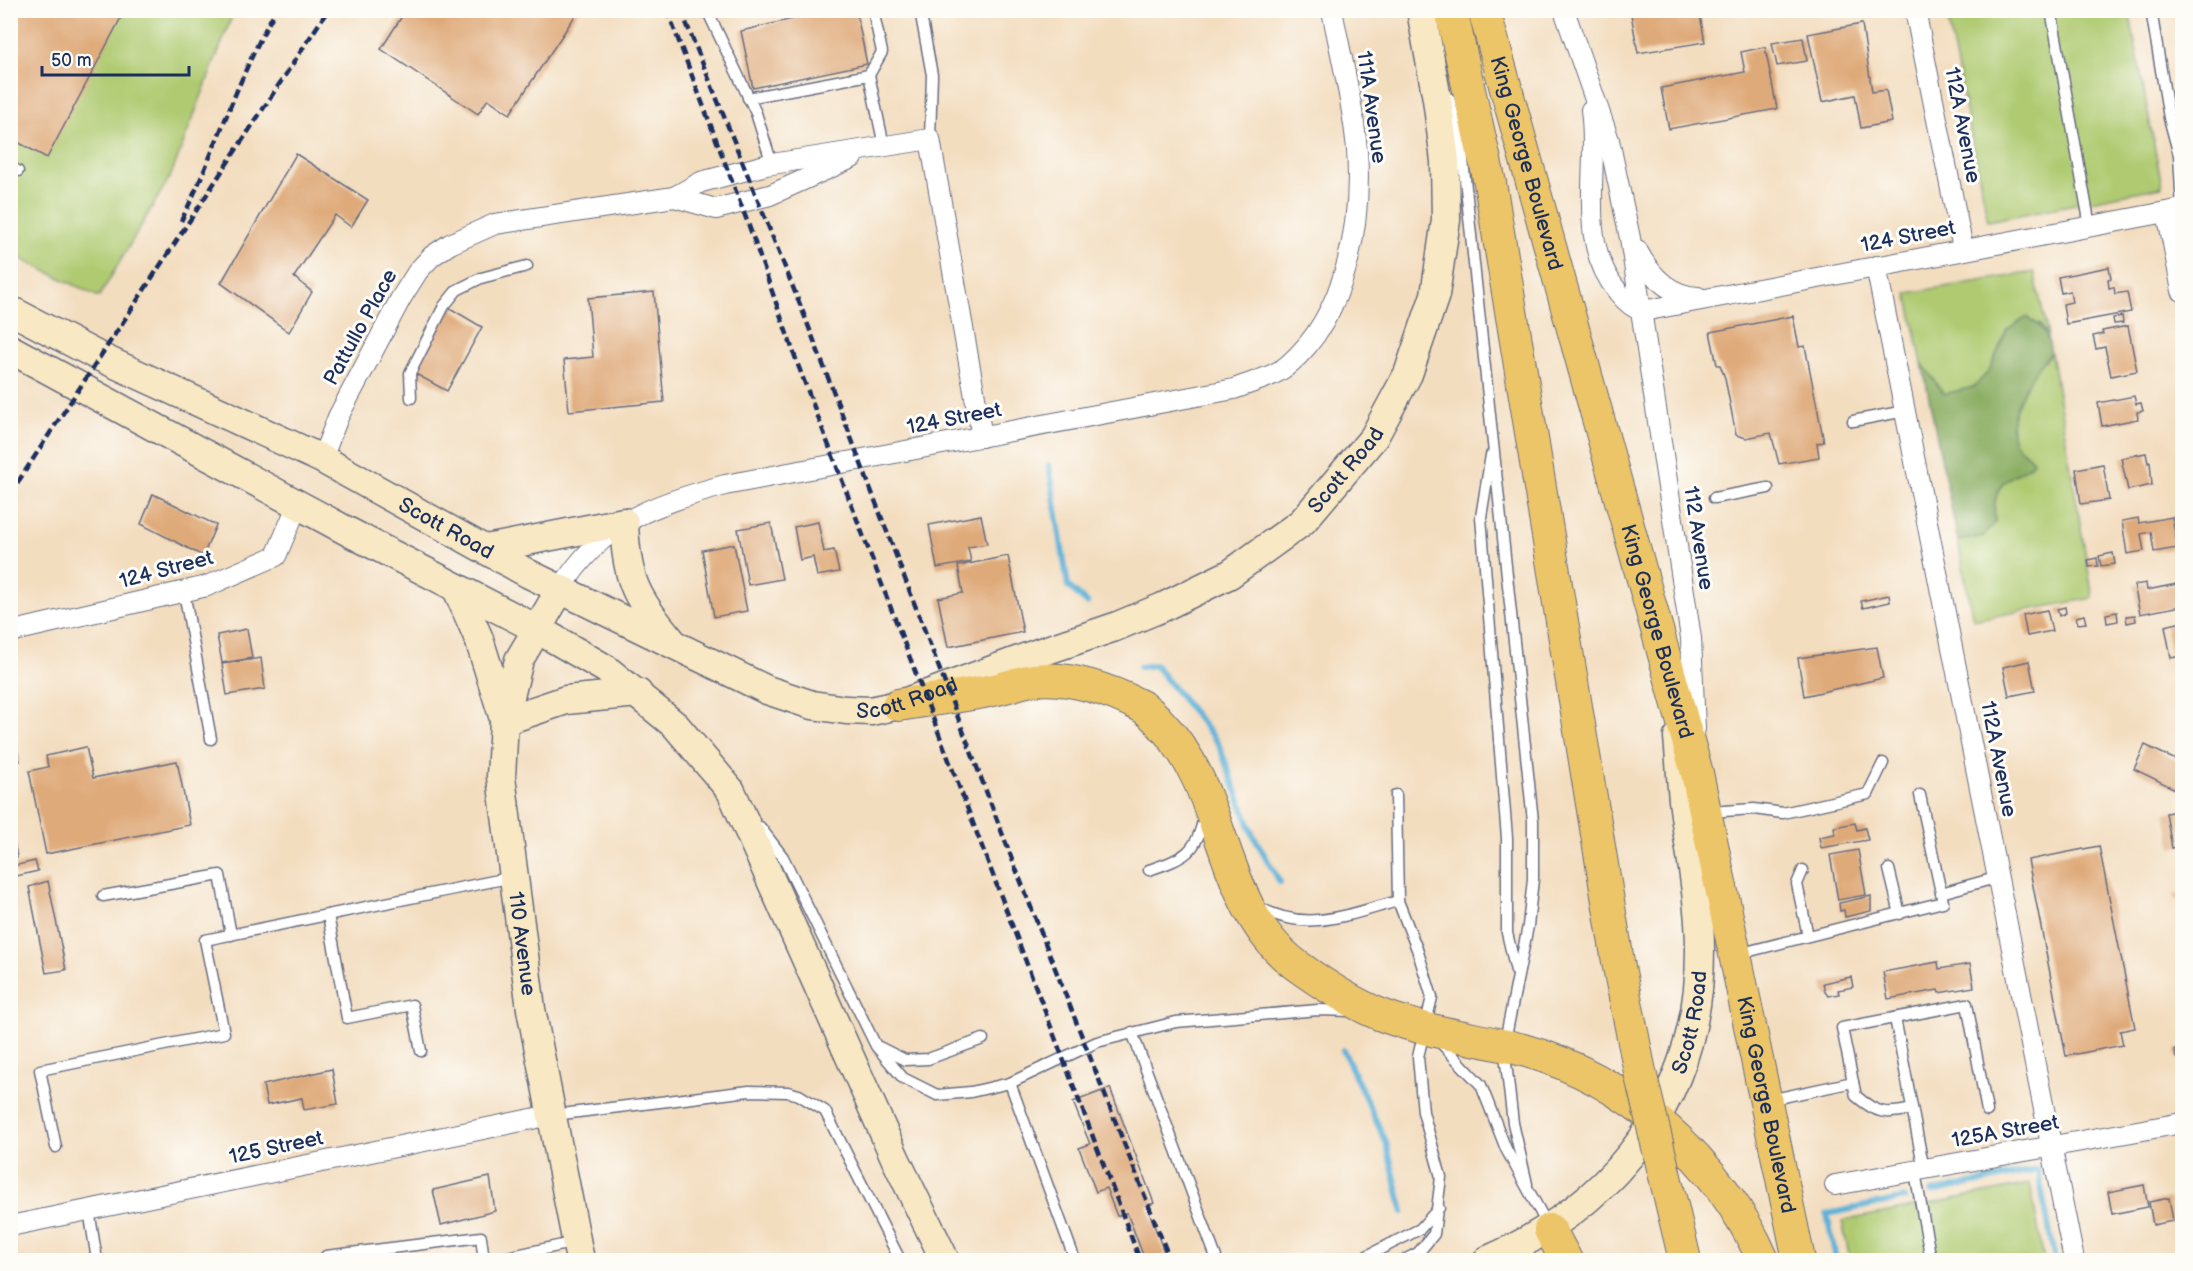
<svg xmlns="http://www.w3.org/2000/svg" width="2193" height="1271" viewBox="0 0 2193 1271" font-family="'Balsamiq Sans',sans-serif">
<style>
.green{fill:#afca71;stroke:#657c68;stroke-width:1.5}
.forest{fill:#8bae63;stroke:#536e60;stroke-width:1.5}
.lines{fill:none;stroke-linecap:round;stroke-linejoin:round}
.stream{stroke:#5bb0d7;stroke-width:6}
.building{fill:#dfaa7a}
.service-casing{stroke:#676c80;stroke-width:13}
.minor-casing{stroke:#676c80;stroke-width:22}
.secondary-casing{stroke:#676c80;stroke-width:31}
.primary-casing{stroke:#676c80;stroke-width:34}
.service{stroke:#fff;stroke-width:10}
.minor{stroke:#fff;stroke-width:20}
.secondary{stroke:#f8e8c3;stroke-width:28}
.primary{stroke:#edc569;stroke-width:32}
.rail{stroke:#1b2f5e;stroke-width:4.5;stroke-dasharray:9 4.5;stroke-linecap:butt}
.primary-bridge-casing{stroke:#676c80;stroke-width:34;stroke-linecap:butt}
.primary-bridge{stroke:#edc569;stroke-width:32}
.labels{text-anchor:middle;stroke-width:6;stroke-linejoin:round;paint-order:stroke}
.street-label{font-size:21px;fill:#1b2f5e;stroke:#fdfcf7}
</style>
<rect width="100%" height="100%" fill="#fdfcf7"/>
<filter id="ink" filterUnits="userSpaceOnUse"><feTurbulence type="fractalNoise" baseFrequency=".0167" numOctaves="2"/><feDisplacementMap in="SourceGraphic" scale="12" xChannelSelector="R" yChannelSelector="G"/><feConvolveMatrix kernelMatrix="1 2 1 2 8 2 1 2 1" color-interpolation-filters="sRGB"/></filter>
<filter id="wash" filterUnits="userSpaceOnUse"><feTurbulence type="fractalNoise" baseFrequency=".008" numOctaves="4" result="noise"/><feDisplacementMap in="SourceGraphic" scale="24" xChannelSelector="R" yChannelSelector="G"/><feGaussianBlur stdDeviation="1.35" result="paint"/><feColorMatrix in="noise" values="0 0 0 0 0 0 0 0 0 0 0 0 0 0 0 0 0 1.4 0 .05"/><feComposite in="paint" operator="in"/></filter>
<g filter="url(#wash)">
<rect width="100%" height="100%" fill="#f3ddbf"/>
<g class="green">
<path d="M10,11H234L171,175L99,297L11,254Z"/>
<path d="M1946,11H2129L2162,187L1988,221Z"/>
<path d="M2034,272L2048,336L2040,324L2007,330L1989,371L1974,387L1944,394L1922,363L1907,293Z"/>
<path d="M2051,353L2093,598L1973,620L1958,541L1984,536L1995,522C1993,503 1995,485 2014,475C2022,470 2029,469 2033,461C2027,452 2014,447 2012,436C2008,411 2034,368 2051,353Z"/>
<path d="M2030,1184L2044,1260H1850L1842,1221Z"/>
</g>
<path class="forest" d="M2027,317C2043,326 2048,335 2051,353C2034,368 2008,412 2012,436C2014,448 2027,452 2033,461C2029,469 2022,470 2014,475C1995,485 1993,503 1995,522L1984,536L1958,541L1922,363L1944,394L1974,387L1989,371L2007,330Z"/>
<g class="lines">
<g class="stream">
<path d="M1049,465L1068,586L1087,603"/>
<path d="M1140,667L1155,665L1218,743L1253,835L1280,882"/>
<path d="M1343,1050L1386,1142L1403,1212"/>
<path d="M1931,1192L2038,1170L2055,1260"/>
<path d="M1836,1260L1827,1214L1905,1198"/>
</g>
</g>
<g id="blocks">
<g class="building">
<path d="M10,10H125L47,158L10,138Z"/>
<path d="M406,10H579L510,114L488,99L478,114L381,49Z"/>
<path d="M792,10H856L867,64L753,88L741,31L793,19Z"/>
<path d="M1652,10H1699L1705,42L1638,53L1631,14Z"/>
<path d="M2165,10H2182V15L2165,17Z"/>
<path d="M1862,24L1872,92L1886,90L1892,122L1861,128L1855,95L1822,102L1808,34Z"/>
<path d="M1803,38L1807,61L1777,66L1772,43Z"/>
<path d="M1765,47L1777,109L1669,129L1661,88L1745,72L1741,52Z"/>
<path d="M296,154L368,200L351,227L335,215L294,277L312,292L289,332L221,283Z"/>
<path d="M2109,267L2111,279H2108L2109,288L2114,287L2115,294L2127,292L2131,312L2066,324L2063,304L2072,302L2070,291L2061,293L2058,277Z"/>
<path d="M654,292L664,402L569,411L564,360L593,357L588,298Z"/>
<path d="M448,307L482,327L447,391L412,372Z"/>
<path d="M1793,316L1799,347L1805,346L1824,442L1817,443L1819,457L1779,464L1771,433L1746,438L1736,435L1725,378L1720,365H1717L1710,332Z"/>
<path d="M2122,316L2123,323L2114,324L2113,318Z"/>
<path d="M2128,326L2137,371L2111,376L2105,347L2096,349L2093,336L2103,334L2102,331Z"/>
<path d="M2134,396L2136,404L2141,403L2143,411L2137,412L2138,419L2102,426L2098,403Z"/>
<path d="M2146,453L2148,463L2150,462L2152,485L2128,490L2121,458Z"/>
<path d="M2103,464L2109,500L2081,504L2076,469Z"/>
<path d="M153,494L216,525L203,556L141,524Z"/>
<path d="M981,515L987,544L968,547L971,562L937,568L929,525Z"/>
<path d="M2172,517L2178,548L2154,552L2151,532L2141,534L2144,551L2127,554L2122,521L2138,518L2139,523Z"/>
<path d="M818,522L824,552L834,550L839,572L817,576L813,557L800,560L794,527Z"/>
<path d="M771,523L782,579L748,585L738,529Z"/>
<path d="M734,544L747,611L714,617L702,550Z"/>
<path d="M2113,553L2115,564L2101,566L2099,556Z"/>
<path d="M1008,556L1023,632L948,647L938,598L963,593L958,566Z"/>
<path d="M2097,558L2098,566L2089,567L2088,560Z"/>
<path d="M2146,583L2147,590L2182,583V606L2140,614L2134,585Z"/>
<path d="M1889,595L1890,602L1863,608L1861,601Z"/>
<path d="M2065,607L2066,613L2059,616L2057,609Z"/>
<path d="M2047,610L2052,631L2027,636L2023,615Z"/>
<path d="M2117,612L2118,621L2107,623L2106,614Z"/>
<path d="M2084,615L2086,623L2078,624L2076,617Z"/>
<path d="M2135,615L2136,621L2127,623L2126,616Z"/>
<path d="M2182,622V656L2171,658L2165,626Z"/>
<path d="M247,629L252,658L222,663L217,635Z"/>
<path d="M1877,647L1883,678L1804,696L1798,658Z"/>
<path d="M261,658L265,689L227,695L222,664Z"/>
<path d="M2029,661L2035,691L2009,696L2003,667Z"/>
<path d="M10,725L20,761L10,764Z"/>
<path d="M2145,745L2182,763V784L2179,791L2134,769Z"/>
<path d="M86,747L93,778L177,761L190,825L46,854L29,771L48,767L46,756Z"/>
<path d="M2182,810V846L2172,848L2166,813Z"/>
<path d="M1855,823L1857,830L1865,828L1868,840L1821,848L1819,837L1835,834L1834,827Z"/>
<path d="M14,841L17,858L10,859V842Z"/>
<path d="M2099,846L2135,1028L2120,1031L2123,1045L2066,1056L2028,860Z"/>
<path d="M1858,850L1866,895L1838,900L1830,855Z"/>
<path d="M35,861L38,871L16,876L13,866Z"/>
<path d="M48,881L66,970L46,973L29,887Z"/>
<path d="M2181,894L2182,900L2176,901L2174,895Z"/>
<path d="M1871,896V911L1845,917L1844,910L1840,911L1839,903Z"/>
<path d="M1938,962L1939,969L1970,964L1974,987L1939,993L1938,990L1888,999L1883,972Z"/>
<path d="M1851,977L1853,987L1838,990L1839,994L1828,996L1825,992L1823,983Z"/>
<path d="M2181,1049L2182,1057L2176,1058L2175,1050Z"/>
<path d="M332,1069L338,1104L304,1110L302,1098L267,1105L263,1085Z"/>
<path d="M1110,1088L1154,1203L1147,1206L1167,1260L1176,1257L1177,1260H1145L1127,1213L1117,1216L1106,1188L1096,1192L1079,1148L1090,1144L1073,1102Z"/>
<path d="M490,1177L495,1211L441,1225L433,1190Z"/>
<path d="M2144,1185L2148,1207L2112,1214L2108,1192Z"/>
<path d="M2169,1198L2173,1221L2153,1225L2149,1202Z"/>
</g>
</g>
</g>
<g filter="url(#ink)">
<use href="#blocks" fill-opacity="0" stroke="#676c80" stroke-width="1.5"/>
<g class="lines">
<g class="service-casing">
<g id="service">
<path d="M707,10L756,113L772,164"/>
<path d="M873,10L882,52L869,75L884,146"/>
<path d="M920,10L932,75L930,139"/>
<path d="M2051,10L2090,226"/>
<path d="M2151,10L2169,118L2179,155L2182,209"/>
<path d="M748,98L869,75"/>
<path d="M1449,98L1461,141L1533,821V879L1528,926L1504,1046L1513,1123L1527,1184"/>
<path d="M10,167L18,171"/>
<path d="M411,398L410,373L444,306L457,290L481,278L527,266"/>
<path d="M1853,421L1905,411"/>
<path d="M1491,455L1481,517L1507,838V933L1516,971"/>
<path d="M1714,498L1768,488"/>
<path d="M184,592L211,739"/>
<path d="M1396,795L1398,901L1417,949L1432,997L1418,1057L1423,1112L1441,1177L1434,1234L1418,1253L1404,1260"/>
<path d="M1709,812L1754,809L1783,813L1868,794L1883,763"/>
<path d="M760,827L783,857L876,1046L903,1078L937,1095L971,1092L1010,1083L1097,1042L1176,1022L1318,1010L1351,1011"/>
<path d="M1889,869L1900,914"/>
<path d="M1149,870C1183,858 1197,854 1204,816"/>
<path d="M1803,870L1797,884L1808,936"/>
<path d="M1941,893L1999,877"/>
<path d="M103,896L220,875L231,935"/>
<path d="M1259,907C1305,934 1350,914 1398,901"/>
<path d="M328,915L347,1018L412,1005L421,1051"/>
<path d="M1738,954L1943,902L1920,795"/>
<path d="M1895,1018L1924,1170"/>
<path d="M1132,1032L1217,1260"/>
<path d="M1438,1040L1481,1085L1506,1149L1548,1226"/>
<path d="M879,1047L905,1060L928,1059L983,1039"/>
<path d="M1853,1082L1856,1096C1877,1114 1886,1115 1912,1109"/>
<path d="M1010,1083L1075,1260"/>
<path d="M1769,1100L1853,1082L1842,1028L1967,1004L1987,1111"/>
<path d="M554,1115L749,1091L788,1092L799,1095L825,1111L900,1260"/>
<path d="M56,1147L40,1070L224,1033L205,940L513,877"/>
<path d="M1915,1172L1931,1260"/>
<path d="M89,1210L97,1260"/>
<path d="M326,1256L481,1237L484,1260"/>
<path d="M494,1260L576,1242"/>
<path d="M1359,1260L1420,1229L1439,1208"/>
</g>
</g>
<g class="minor-casing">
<g id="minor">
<path d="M1564,10L1609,140L1630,238L1691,638L1695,729"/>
<path d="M1915,10L1963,249"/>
<path d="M1591,110C1600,171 1575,240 1618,292C1625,301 1632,308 1643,311"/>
<path d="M674,197L716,209L770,195L852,158"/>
<path d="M2167,212L2182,291"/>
<path d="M1637,250C1650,275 1669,296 1698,297"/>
<path d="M1876,266L2074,1260"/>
<path d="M1643,311L2182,209"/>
<path d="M322,459L338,417L401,298L418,271L432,256L450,244L495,224L674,197L701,182L766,165L930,139L982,437"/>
<path d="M560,590C603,521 650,506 725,485L1234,389C1252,382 1274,377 1288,365C1347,315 1362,222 1357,150C1353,103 1341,57 1332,10"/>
<path d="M10,632L207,586L276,556L298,504"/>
<path d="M1835,1185L2182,1123"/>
<path d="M10,1226L551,1115"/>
</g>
</g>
<g class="secondary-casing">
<g id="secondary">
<path id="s1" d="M10,310L100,357L322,459L529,574L767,690L812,705L846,710L871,711L898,705L1038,653L1115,627L1163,607L1230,574L1302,522L1374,437L1408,374L1435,295L1446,220L1445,161L1437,99L1421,10"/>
<path d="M10,349L347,531L537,629L606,669L676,726L731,791L896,1160L945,1260"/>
<path d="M486,549L624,522C626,578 635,598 671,640"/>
<path d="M457,589L479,639L504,719"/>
<path id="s2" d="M560,590L519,660L504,721L501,777L531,1009L580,1260"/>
<path d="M504,721L566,700L638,693"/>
<path id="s3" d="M1488,1260C1618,1203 1700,1096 1700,950C1700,899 1689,850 1683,800C1681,779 1680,758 1678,737"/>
</g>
</g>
<g class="primary-casing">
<g id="primary">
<path d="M1451,10L1490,183L1618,962"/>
<path id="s4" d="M1484,10L1697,773L1799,1260"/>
<path d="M898,705C928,700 958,697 988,691C1001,689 1014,684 1027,681C1066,674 1107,689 1141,706C1149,710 1156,718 1162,725C1228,792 1217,906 1296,965C1321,983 1350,1002 1379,1014C1424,1032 1476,1038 1523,1050C1628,1079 1720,1161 1763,1260"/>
<path d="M1550,1230L1566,1260"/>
</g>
</g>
<use href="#service" class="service"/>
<use href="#minor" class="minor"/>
<use href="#secondary" class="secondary"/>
<use href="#primary" class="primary"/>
<g class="rail">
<path d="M667,10L749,226L798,365L1140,1260"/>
<path d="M681,10L803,312L1012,859L1170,1260"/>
<path d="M181,221C216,152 237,77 276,10"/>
<path d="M10,494L328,10"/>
</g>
<g class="primary-bridge-casing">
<path id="primary-bridge" d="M1618,962L1640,1072L1685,1260"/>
</g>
<use href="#primary-bridge" class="primary-bridge"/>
</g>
</g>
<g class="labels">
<g class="street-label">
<text transform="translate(1372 107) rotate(82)" y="7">111A Avenue</text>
<text transform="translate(1963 125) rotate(79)" y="7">112A Avenue</text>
<text dy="7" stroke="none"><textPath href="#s4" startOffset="159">King George Boulevard</textPath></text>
<text transform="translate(1908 236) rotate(-11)" y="7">124 Street</text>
<text transform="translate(360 327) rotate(-61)" y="7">Pattullo Place</text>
<text transform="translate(954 418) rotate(-11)" y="7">124 Street</text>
<text dy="7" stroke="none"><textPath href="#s1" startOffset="1496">Scott Road</textPath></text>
<text dy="7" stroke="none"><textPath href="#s1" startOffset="488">Scott Road</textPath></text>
<text transform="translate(1699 538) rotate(81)" y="7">112 Avenue</text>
<text transform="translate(166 569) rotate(-15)" y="7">124 Street</text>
<text dy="7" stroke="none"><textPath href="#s4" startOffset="645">King George Boulevard</textPath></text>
<text dy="7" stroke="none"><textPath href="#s1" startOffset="992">Scott Road</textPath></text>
<text transform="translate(1999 759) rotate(79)" y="7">112A Avenue</text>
<text dy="7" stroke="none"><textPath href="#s2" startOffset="368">110 Avenue</textPath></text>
<text dy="7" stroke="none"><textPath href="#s3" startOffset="326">Scott Road</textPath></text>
<text dy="7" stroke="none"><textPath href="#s4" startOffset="1131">King George Boulevard</textPath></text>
<text transform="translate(2005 1131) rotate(-10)" y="7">125A Street</text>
<text transform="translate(276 1147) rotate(-12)" y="7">125 Street</text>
</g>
</g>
<rect width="2193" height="1271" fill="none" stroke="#fdfcf7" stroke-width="36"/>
<path d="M42 66v9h147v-9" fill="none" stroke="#1b2f5e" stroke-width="3"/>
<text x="51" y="66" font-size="18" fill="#1b2f5e" stroke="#fdfcf7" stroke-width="4.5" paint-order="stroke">50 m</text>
</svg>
